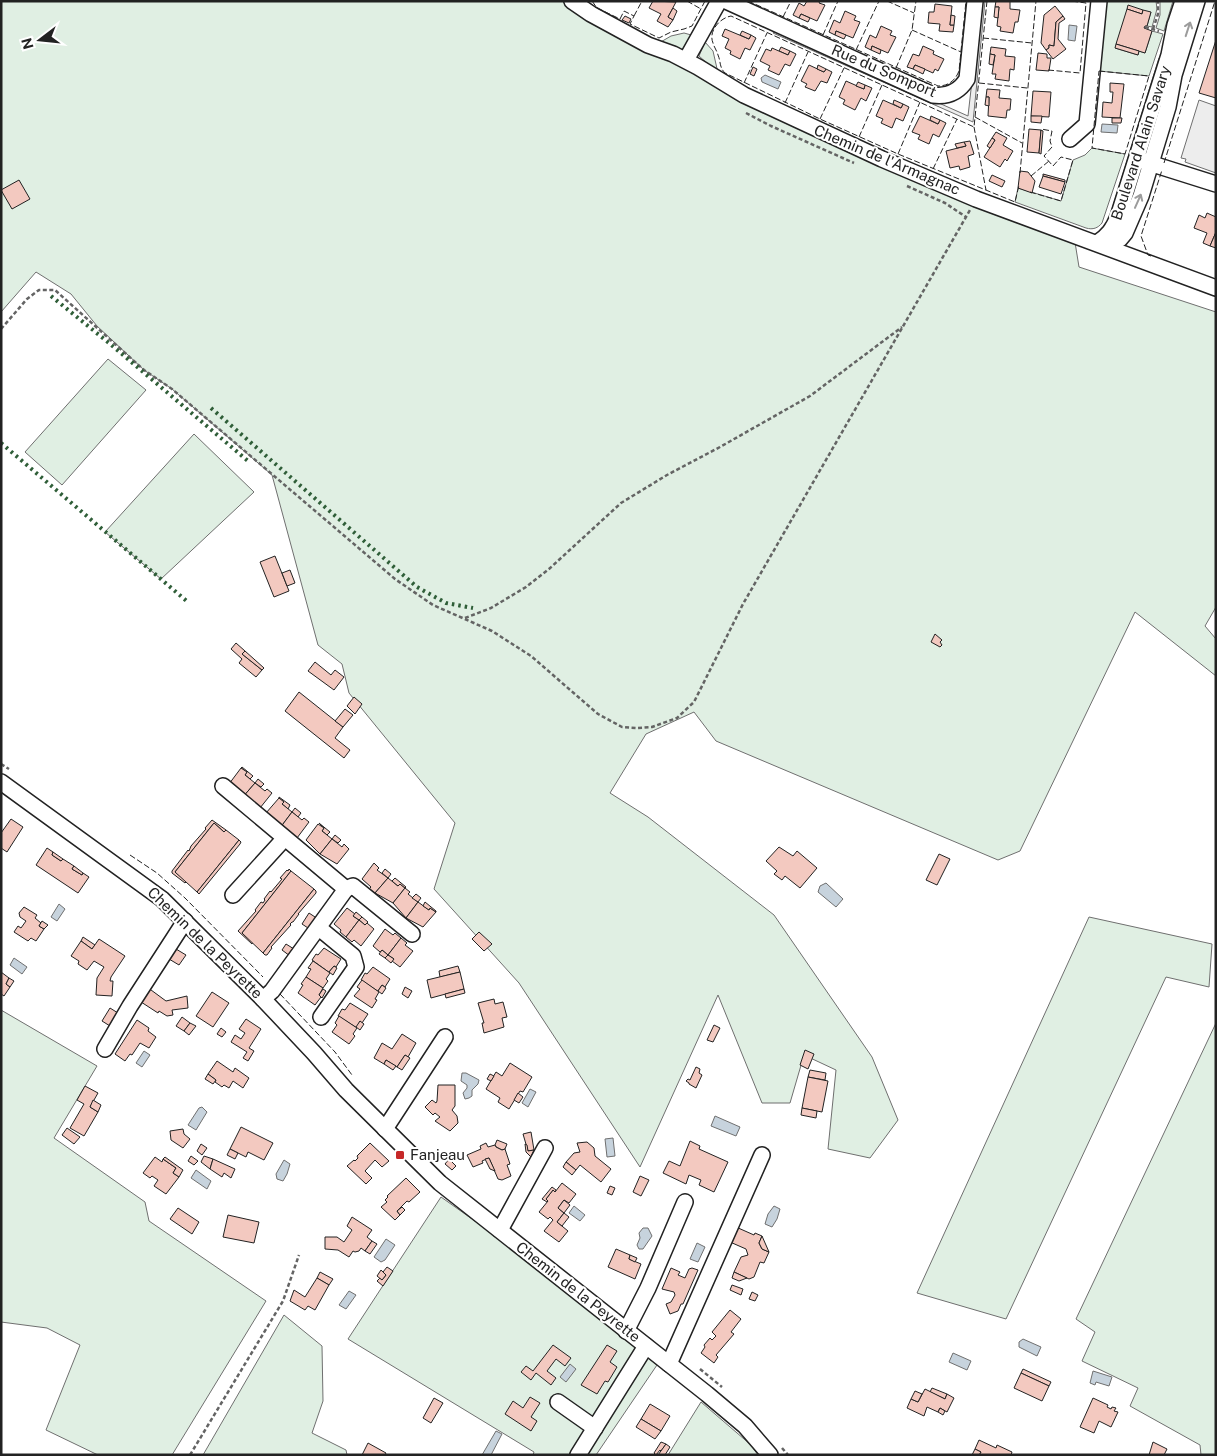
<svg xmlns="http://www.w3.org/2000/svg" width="1217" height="1456" viewBox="0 0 1217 1456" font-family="'Public Sans',sans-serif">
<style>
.green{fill:#e0efe3;stroke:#6f6f6f}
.parking{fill:#ededed;stroke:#6f6f6f}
.water{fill:#c7d3dd;stroke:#6f6f6f}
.building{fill:#f3c9c0;stroke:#222}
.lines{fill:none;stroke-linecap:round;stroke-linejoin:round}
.minor-casing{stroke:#222;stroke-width:18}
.path{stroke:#646464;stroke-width:2.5;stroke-dasharray:4 2.5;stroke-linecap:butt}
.minor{stroke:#fff;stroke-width:15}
.hedge{stroke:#2f5e38;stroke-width:4;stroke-dasharray:2.5 4;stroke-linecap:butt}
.fence{stroke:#222;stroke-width:1;stroke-dasharray:6 2.5;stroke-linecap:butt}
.oneway{stroke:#9c9c9c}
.poi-dot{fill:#c62828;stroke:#fff;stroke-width:2}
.labels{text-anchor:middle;stroke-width:4;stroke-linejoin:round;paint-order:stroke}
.street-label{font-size:15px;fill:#222;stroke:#fff}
.poi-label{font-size:15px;fill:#222;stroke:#fff;text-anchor:start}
</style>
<rect width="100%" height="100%" fill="#fff"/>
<g class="green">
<path d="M1,1H572L721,82L1074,236L1079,267L1216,312V607L1205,626L1216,639V676L1135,612L1020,851L998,860L716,741L694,712L646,734L610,793L648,817L774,915L872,1057L898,1120L870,1158L828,1149L836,1070L804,1055L790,1103H762L718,995L640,1167L519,983L434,889L455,823L349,693L342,664L318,645L272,475L172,389L144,370L97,326L71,294L36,272L1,312Z"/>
<path d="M1105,1H1156L1157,9L1152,27L1147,26L1151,12L1115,48L1138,55L1139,51L1145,53L1152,31L1163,34L1149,76L1099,71Z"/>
<path d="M1160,1H1173L1164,31L1156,28L1160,15Z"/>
<path d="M684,33L695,36L683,50L659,43L671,36Z"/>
<path d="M705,42L713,51L718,73L699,56Z"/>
<path d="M1092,148L1125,154L1102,223C1098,228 1093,230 1086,228L1015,202L1018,188L1061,201L1073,160L1085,155Z"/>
<path d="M108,359L146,390L62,485L25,452Z"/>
<path d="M194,434L254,492L161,579L105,532Z"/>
<path d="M1089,917L1212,944L1209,987L1166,977L1006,1319L917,1293Z"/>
<path d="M1,1010L97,1066L54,1138L145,1202L149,1221L266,1301L172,1455H98L46,1430L80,1345L47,1328L1,1322Z"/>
<path d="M1216,1023V1455H1201L1200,1445L1130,1406L1138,1388L1082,1361L1095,1332L1076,1319Z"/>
<path d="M441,1197L489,1231L657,1365L596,1455H533L534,1452L348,1339Z"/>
<path d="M284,1315L322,1346L323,1401L312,1433L346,1450L347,1455H203Z"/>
<path d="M701,1402L751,1445L758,1455H668Z"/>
</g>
<g class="parking">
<path d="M981,1H985L973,122L773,33L775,30L968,116Z"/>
<path d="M1159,58L1164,60L1116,210L1112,209Z"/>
<path d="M1199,100L1216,106V173L1185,162L1186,159L1181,158Z"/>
</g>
<g class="water">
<path d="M1069,25L1077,26L1075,41L1068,40Z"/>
<path d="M765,75L781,82L778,89L762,82L761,78Z"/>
<path d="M1102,124L1118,125L1117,133L1101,132Z"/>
<path d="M826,883L843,899L836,907L818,892L820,886Z"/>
<path d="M59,904L65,909L57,921L51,917Z"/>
<path d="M14,958L27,967L22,974L10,965Z"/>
<path d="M144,1051L150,1055L142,1067L136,1063Z"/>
<path d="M462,1073H466L479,1080L478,1084L472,1090V1096L469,1098L465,1099L463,1093L467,1088V1085L461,1081Z"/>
<path d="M530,1089L536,1092L528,1107L522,1103Z"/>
<path d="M202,1107L207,1112L196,1130L188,1125L199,1108Z"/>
<path d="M715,1116L740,1127L736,1136L711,1126Z"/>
<path d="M613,1138L615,1156L607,1157L605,1139Z"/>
<path d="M284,1160L290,1164L287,1174L283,1181L277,1179L276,1174Z"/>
<path d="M196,1170L211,1181L207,1189L191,1178Z"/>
<path d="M574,1206L585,1215L580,1221L569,1213Z"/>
<path d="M774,1206L780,1209L777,1219L772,1227L765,1224L768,1214Z"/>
<path d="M643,1228H648L652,1236L643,1249H639L637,1245L640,1238L639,1233Z"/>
<path d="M386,1239L395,1245L385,1260L381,1262L374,1257Z"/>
<path d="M697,1243L705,1247L698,1262L690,1259Z"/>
<path d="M349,1291L356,1295L346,1309L339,1305Z"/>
<path d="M1023,1339L1041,1347L1037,1356L1019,1347V1342Z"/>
<path d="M953,1353L971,1361L967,1370L949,1362Z"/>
<path d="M570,1364L576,1369L566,1382L560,1377Z"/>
<path d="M1093,1371L1112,1377L1109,1386L1096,1382L1095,1385L1090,1383Z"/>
<path d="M496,1431L502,1434L491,1455H482Z"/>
</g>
<g class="building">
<path d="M653,1L676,2L668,17L673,20L668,27L657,21L661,14L649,8Z"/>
<path d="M807,1H820L819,3L825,5L817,21L801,14L799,18L793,15L799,3L804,6Z"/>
<path d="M996,1H1010V9L1020,10L1018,22H1015L1013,33L1000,31L1001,27L997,26L999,7H995Z"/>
<path d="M935,4L952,6L950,25H954L953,32L939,31L940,24L928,23L929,12H934Z"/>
<path d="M1128,5L1143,10L1142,14L1127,9Z"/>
<path d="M1055,6L1063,16L1056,22L1054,46L1049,45V48L1046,50L1041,43L1044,15Z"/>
<path d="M995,7H999L998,18L994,17Z"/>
<path d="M673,8L677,11L673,20L668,17Z"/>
<path d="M1127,9L1142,14L1143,10L1151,12L1147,26H1145L1144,28L1152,31L1145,53L1116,44Z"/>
<path d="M845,11L856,16L854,20L860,22L853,38L836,31L835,35L829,32L834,20L840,23Z"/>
<path d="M801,14L810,18L808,22L799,18Z"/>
<path d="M951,15L955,16L954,25H950Z"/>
<path d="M625,16L631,19L629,23L622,20Z"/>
<path d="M1063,16L1065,19L1059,23L1058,39L1066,49L1053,59L1046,50L1049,48V45L1054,46L1056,22Z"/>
<path d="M881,26L892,31L890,35L896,37L888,53L872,46L871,50L865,47L870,35L876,38Z"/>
<path d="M725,29L749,39L751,35L756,38L750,50L745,48L740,59L730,54L731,51L725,48L729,39L722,36Z"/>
<path d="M742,31L751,35L749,39L740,35Z"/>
<path d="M836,31L846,35L844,39L835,35Z"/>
<path d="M1216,40V98L1199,93Z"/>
<path d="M1116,44L1139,51L1138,55L1115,48Z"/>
<path d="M872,46L881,50L880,54L871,50Z"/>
<path d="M923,46L934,51L933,54L944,59L938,71L935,69L933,73L915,65L913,69L907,67L913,54L919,56Z"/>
<path d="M781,47L790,51L788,55L779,51Z"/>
<path d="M991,47L1006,49L1005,56L1015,57L1014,70L1010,69L1009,81L995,79L996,74H992L995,55L990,54Z"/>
<path d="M772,48L788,55L790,51L796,54L790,66L785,64L779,75L768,70L770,66L760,61L766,49L771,51Z"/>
<path d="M1038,53L1047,54V58H1051L1049,71L1036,70Z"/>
<path d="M990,54L995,55L993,65L989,64Z"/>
<path d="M809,65L824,72L826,69L832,72L827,83L821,81L815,91L805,87L807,84L801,81Z"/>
<path d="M818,65L826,69L824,72L817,69Z"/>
<path d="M915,65L925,69L923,74L913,69Z"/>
<path d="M753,67L757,69L754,76L750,74Z"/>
<path d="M846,81L864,89L865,85L872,88L866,101L861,98L855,110L843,104L845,100L839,97Z"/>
<path d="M858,82L865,85L864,89L856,86Z"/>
<path d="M1110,83L1124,84L1120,118L1102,117L1103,102L1112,103L1113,92H1110Z"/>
<path d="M987,89L1000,90L999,98L1011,99L1010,110H1007L1006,118L988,116L989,97H986Z"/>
<path d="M1033,91L1051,92L1049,117L1031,116Z"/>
<path d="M986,97H989V106L985,105Z"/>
<path d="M883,100L901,108L903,104L909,107L903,121L896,118L892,128L881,123L883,119L876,116Z"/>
<path d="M894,100L903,104L901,108L893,104Z"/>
<path d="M920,116L938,124L940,120L946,123L939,137L933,134L929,144L918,139L920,135L912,132Z"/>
<path d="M931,116L940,120L938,124L930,120Z"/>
<path d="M1031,116H1042L1041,123L1031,122Z"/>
<path d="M1112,118H1122L1121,123H1112Z"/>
<path d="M1029,129L1041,130L1039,153L1027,152Z"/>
<path d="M1041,130L1043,131L1041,154L1039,153Z"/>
<path d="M996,132L1007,138L1003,145L1013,151L1007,161L1005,159L1000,167L984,157L995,140L992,138Z"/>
<path d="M992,138L995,140L990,148L987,146Z"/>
<path d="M970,141L974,154L968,156L970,167L960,170L959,166L950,168L946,151L966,146L964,142Z"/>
<path d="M964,142L966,146L957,148L955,144Z"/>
<path d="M1020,171L1028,172L1035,181L1032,193L1018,188Z"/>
<path d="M1043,174L1065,180V182L1043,176Z"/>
<path d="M992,175L1005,181L1002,187L989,181Z"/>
<path d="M1043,176L1065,182L1061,194L1039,187Z"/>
<path d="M19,180L30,199L12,209L1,190Z"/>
<path d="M1207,213L1216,217V232L1210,246L1203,243L1207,233L1194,228L1199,215L1205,218Z"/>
<path d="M1216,232V248L1210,246Z"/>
<path d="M275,556L289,591L274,597L260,562Z"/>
<path d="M290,570L295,583L287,586L282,573Z"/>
<path d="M935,634L942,640L940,642L942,645L940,647L931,642Z"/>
<path d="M236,643L245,651L242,654L262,670L256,677L239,663L242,659L231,649Z"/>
<path d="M245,651L264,668L262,670L242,654Z"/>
<path d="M315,662L331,675L335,670L344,677L334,690L308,671Z"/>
<path d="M299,692L343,727L335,738L350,750L344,758L285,711Z"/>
<path d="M354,697L362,704L355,714L347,706Z"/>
<path d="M345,709L353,715L343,727L335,721Z"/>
<path d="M242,767L253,776L250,779L245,775L247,772L241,768Z"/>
<path d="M241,768L247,772L245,775L255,783L242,798L229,784Z"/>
<path d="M258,779L264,784L261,787L255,783Z"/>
<path d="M255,783L265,791L267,789L272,793L260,808L242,798Z"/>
<path d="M279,797L290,805L288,809L282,804L284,802L279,798Z"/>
<path d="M279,798L284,802L282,804L292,812L280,828L266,813Z"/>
<path d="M295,808L301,813L298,817L292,812Z"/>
<path d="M292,812L302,820L304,818L309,822L297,838L280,828Z"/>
<path d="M11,819L23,827L7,852L1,848V833Z"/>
<path d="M212,820L226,830L224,832L214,823L175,872L187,881L185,883L172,873V871L188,850L189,851L191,846L206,829L205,828Z"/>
<path d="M214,823L224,832L226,830L239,840L197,892L175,872Z"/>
<path d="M319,823L330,832L327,835L322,831L324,828Z"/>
<path d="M318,824L324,828L322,831L332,839L320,854L306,840Z"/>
<path d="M335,835L341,840L338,843L332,839Z"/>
<path d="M332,839L342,847L344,844L349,849L337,864L320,854Z"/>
<path d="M239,840L241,842L240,844L199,894L197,892Z"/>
<path d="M779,847L793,856L797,851L817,868L800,888L785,876L782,880L774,874L777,871L766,861Z"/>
<path d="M47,848L53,852L52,855L61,861L63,859L74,866L72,869L82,875L83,873L89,877L78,893L36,865Z"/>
<path d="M53,852L63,859L61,861L52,855Z"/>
<path d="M939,854L950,859L937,885L926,880Z"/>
<path d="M374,863L379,868L377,870L388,878L375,893L369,889L371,887L362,879Z"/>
<path d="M74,866L83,873L82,875L72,869Z"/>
<path d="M289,869L291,871L242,933L253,942L252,944L238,931L256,911L255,910L261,902L263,903L265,900L264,899L270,891L271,892L282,879L280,878L287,870L288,871Z"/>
<path d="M385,869L391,874L388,878L382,873Z"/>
<path d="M291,871L314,889L263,953L242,933Z"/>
<path d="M388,878L398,886L400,884L405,888L393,903L375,893Z"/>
<path d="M395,878L406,887L405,888L400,884L398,886L392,881Z"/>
<path d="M405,888L410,892L408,894L418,902L406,918L393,903Z"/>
<path d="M314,889L316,891V893L298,914H299L293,922H292L290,924L291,925L271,947L272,948L267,955H265L263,953Z"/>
<path d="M416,894L421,898L418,902L412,898Z"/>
<path d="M418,902L429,910L430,908L436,912L423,927L406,918Z"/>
<path d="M425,902L436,911V912L430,908L429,910L423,906Z"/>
<path d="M24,907L37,915L35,918L41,923L39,926L44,929L36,941L31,938L28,941L14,932L18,926L21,928L26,921L20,917L19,913Z"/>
<path d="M347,908L355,914L353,916L359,920L346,937L340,932L341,930L334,924Z"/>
<path d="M356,912L362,917L359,920L353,916Z"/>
<path d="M309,913L318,919L311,930L302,924Z"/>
<path d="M362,917L368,922L365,925L359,920Z"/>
<path d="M359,920L365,925L367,923L374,929L361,946L354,940L352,942L346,937Z"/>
<path d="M42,921L48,925L44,929L39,926Z"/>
<path d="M385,929L393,935L395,933L401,938L388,955L382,950L380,952L373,946Z"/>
<path d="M479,932L492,944L484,951L472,939Z"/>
<path d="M83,937L95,945L92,949L81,941Z"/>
<path d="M401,938L407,943L405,945L413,951L400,967L392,961L394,959L388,955Z"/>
<path d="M99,939L125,956L111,977L110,981H113L112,996L96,995L97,978L104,967L94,961L87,970L78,964L79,961L71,956L81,941L92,949Z"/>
<path d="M286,944L294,949L290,956L282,950Z"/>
<path d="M324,948L341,959L336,967L334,966L329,972L330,973L312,960L316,954L318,955Z"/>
<path d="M176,949L186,955L179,965L169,959Z"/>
<path d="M382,950L388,955L385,958L379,954Z"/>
<path d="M388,955L394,959L391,963L385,958Z"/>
<path d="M313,961L330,973L326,979L328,981L323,988L306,977L311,969L308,968Z"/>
<path d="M334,966L337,968L333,975L329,972Z"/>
<path d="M458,966L460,972L440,977L439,971Z"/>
<path d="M373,967L390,979L385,987L382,985L378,991L379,992L361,980L365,973L367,974Z"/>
<path d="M1,972L9,978L6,984L10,987L4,996L1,994Z"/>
<path d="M460,972L464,989L431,998L427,980Z"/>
<path d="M306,977L323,988L319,995L321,997L315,1005L298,993L303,985L301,984Z"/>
<path d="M9,978L14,981L10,987L6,984Z"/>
<path d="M362,980L379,992L375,999L377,1000L372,1008L354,996L360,989L357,987Z"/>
<path d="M382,985L386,988L382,994L378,991Z"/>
<path d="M147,987L166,1001L187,996L188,1008L172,1010L173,1015L167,1016L159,1011L158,1013L138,1000Z"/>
<path d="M405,987L412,991L408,998L402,994Z"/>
<path d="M323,989L326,991L322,998L319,995Z"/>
<path d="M464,989L465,993L446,998L445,994Z"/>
<path d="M212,992L229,1003L213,1027L196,1016Z"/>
<path d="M494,999L495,1004L503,1002L507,1017L502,1018L504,1027L484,1033L482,1023H484L478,1003Z"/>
<path d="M350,1003L368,1014L362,1023L360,1021L357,1028L338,1016L342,1009L345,1010Z"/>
<path d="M110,1008L118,1013L110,1026L102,1021Z"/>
<path d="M339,1016L357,1028L353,1034L355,1036L349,1044L332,1032L337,1025L335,1023Z"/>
<path d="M182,1017L190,1023L184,1031L176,1026Z"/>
<path d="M246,1019L261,1029L249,1048L254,1051L248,1061L243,1058L247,1052L231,1042L235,1035L241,1039L245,1033L239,1029Z"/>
<path d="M137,1020L149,1028L148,1031L156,1037L149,1048L140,1043L132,1055L130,1054L125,1061L115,1054Z"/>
<path d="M360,1021L364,1024L360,1030L356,1027Z"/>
<path d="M190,1023L196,1026L189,1035L184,1031Z"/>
<path d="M714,1025L720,1028L713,1042L707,1040Z"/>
<path d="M221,1028L226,1032L222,1037L217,1034Z"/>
<path d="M402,1034L416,1043L408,1057L405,1055L397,1067L386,1060L384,1064L374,1058L382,1043L392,1049Z"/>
<path d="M805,1050L814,1054L808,1069L800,1065Z"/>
<path d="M405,1055L410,1058L402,1070L397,1067Z"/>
<path d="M386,1060L396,1066L393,1070L384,1064Z"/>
<path d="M217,1061L233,1072L235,1068L249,1078L243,1088L233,1081L229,1088L224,1085L222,1087L215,1082L216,1080L208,1074Z"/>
<path d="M510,1063L532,1077L523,1092L520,1091L509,1109L498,1102L500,1098L486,1089L496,1072L502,1076Z"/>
<path d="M696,1067L700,1069L699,1073L702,1075L696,1088L689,1084V1083L686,1081L688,1079L690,1080Z"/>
<path d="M810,1070L826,1073L825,1080L808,1077Z"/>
<path d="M208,1074L216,1080L213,1084L205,1079Z"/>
<path d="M490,1074L494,1076L491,1081L487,1079Z"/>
<path d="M808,1077L828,1081L822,1112L802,1108Z"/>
<path d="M438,1085H455V1106L452,1110L457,1116L458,1123L450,1131L435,1121L440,1117L435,1113L433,1115L425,1107L432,1100L436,1103L437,1101Z"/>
<path d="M85,1086L98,1093L90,1107L98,1112L84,1136L70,1128L84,1104L77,1100Z"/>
<path d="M518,1093L523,1097L519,1103L514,1100Z"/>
<path d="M93,1100L101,1105L98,1112L90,1107Z"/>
<path d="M802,1108L817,1111L816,1118L801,1115Z"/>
<path d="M241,1127L273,1143L264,1160L248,1152L246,1157L230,1149Z"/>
<path d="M67,1128L80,1137L74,1144L62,1135Z"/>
<path d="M183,1129L184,1134L190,1139L183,1148L171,1140L170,1131Z"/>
<path d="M531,1132L534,1150L528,1151L523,1134Z"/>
<path d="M497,1140L507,1144L505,1149L502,1150L496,1147L495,1145Z"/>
<path d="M690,1141L700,1146L699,1149L728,1162L714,1192L699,1185L701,1180L689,1175L686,1184L663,1173L669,1161L680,1166Z"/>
<path d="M587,1142L594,1148L595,1156L611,1169L601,1182L580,1165L576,1170L566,1162L574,1153L580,1152L577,1143Z"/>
<path d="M370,1143L389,1161L382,1167L375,1160L365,1171L372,1178L366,1184L347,1166L354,1160L355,1161L358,1158L357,1156Z"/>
<path d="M486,1143L488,1147L495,1145L496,1147L502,1150L505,1149L510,1164L507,1165L511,1176L502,1180L498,1179L489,1158L482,1161L483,1163L473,1167L467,1155L481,1149L480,1146Z"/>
<path d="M201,1144L207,1148L202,1155L197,1151Z"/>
<path d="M525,1144L527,1145L528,1151L534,1150L531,1157L526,1152Z"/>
<path d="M230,1149L238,1153L235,1159L227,1155Z"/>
<path d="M191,1156L198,1161L194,1165L188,1161Z"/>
<path d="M204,1156L213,1159L210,1169L201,1162Z"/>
<path d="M155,1157L162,1162L163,1159L176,1168L173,1173L179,1177L166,1194L154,1186L158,1180L152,1176L150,1178L143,1173Z"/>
<path d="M165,1157L183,1170L179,1177L173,1173L176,1168L163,1159Z"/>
<path d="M489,1158L495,1171L490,1169L485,1159Z"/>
<path d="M213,1159L235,1169L231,1178L224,1173L222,1177L210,1169Z"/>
<path d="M449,1159L456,1166L452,1170L445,1164Z"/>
<path d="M566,1162L576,1170L572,1175L563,1167Z"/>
<path d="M640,1176L649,1180L641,1196L633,1192Z"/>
<path d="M406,1178L420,1192L409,1202L407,1201L397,1211L400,1215L395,1220L381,1207L387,1202L385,1200L388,1197L387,1196Z"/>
<path d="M562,1183L576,1194L569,1203L564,1200L558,1208L564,1213L557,1222L568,1231L559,1242L544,1231L553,1220L550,1217L548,1219L539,1212L548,1201L546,1199L553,1190L555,1192Z"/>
<path d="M610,1186L615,1188L612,1195L607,1193Z"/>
<path d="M552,1187L556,1190L555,1192L553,1190L546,1199L548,1201L547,1202L542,1199Z"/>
<path d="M564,1200L570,1205L564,1213L558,1208Z"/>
<path d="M402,1207L405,1210L400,1215L397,1211Z"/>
<path d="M178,1208L199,1222L192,1234L170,1219Z"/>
<path d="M564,1213L569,1217L562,1226L557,1222Z"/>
<path d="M228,1215L259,1222L254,1243L223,1237Z"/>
<path d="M352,1217L372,1230L367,1237L372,1241L365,1251L361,1248L359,1251L355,1252L353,1251L349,1257L338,1250L325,1249V1237H337L344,1242L352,1230L347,1226Z"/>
<path d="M736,1227L754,1235L755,1233L762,1236L759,1243L762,1249L769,1252L764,1263L760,1262L754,1277L749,1279L734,1272L741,1257L748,1255L746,1249L730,1242Z"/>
<path d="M762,1236L769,1252L762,1249L759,1243Z"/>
<path d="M372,1241L377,1244L370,1254L365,1251Z"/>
<path d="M616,1249L630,1255L629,1259L641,1264L635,1279L608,1267Z"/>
<path d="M630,1255L637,1258L635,1262L629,1259Z"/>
<path d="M387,1267L393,1271L383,1286L377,1281L380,1278L382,1280L386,1275L383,1272Z"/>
<path d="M671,1268L680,1272L678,1275L685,1278L689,1269L692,1268L698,1270L683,1304H681L678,1311L670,1314L666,1304L671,1302L675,1295L674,1292L662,1289Z"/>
<path d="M381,1270L386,1275L382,1280L377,1276Z"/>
<path d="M320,1272L333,1279L329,1285L317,1278Z"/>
<path d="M734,1272L747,1278L739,1281L732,1278Z"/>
<path d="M317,1278L329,1285L315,1310L308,1306L305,1310L290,1301L294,1290L305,1297Z"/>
<path d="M732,1285L743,1289L741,1295L730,1290Z"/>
<path d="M752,1292L758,1295L755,1301L749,1299Z"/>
<path d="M730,1310L741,1319L731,1332L734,1334L716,1355L718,1357L714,1363L701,1353L705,1347L704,1345L710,1338L712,1340L716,1336L712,1332Z"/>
<path d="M553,1345L571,1358L565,1366L556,1359L547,1371L556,1378L551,1385L536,1373L531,1380L521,1372L526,1366L533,1371Z"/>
<path d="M607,1345L617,1351L610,1362L617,1367L608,1382L605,1381L597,1394L581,1385Z"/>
<path d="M1023,1369L1051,1382L1049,1386L1021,1373Z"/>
<path d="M1021,1373L1049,1386L1042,1401L1014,1388Z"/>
<path d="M932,1388L947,1394L945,1399L930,1392Z"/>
<path d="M925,1389L945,1399L947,1394L954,1398L947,1412L940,1408L938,1412L927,1407L924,1416L907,1408L911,1399L918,1402Z"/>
<path d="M915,1391L922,1394L918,1402L911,1399Z"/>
<path d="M530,1397L540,1403L531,1417L537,1421L531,1431L505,1414L513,1401L523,1408Z"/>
<path d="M434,1398L443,1403L431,1423L423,1418Z"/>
<path d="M1093,1398L1108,1405L1107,1407L1111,1409L1112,1407L1116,1408L1114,1411L1118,1412L1111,1427L1099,1421L1094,1433L1080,1427Z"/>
<path d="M650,1404L670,1416L661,1431L641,1419Z"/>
<path d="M940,1408L945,1411L943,1415L938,1412Z"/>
<path d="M641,1419L661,1431L655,1439L636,1427Z"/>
<path d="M979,1440L996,1448L997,1445L1012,1452L1011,1455H979L981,1452L975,1449Z"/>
<path d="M661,1442L666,1444L661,1451L660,1450L656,1455L654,1453Z"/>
<path d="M1153,1442L1167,1449L1164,1455H1149Z"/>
<path d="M368,1443L386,1453L385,1455H362Z"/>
<path d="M666,1444L670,1447L665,1455H658Z"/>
<path d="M975,1449L981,1452L979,1455H972Z"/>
</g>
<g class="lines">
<g class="minor-casing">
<g id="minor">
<path d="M572,1L591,14L648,45L673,54L698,67L744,95L882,159L976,199L1216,288"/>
<path d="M726,1L933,95C948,97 959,92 967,79L975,1"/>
<path d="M686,60L719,1"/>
<path d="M1070,139L1087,124L1099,1"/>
<path d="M1143,161L1216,184"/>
<path d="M1097,243C1108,236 1113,229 1118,217L1169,55L1175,25L1183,1"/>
<path d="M1098,243H1111L1120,239L1125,233L1141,196L1168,107L1174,75L1197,1"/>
<path d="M1,782L162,899L263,999L314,1053L346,1090L440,1183L707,1394L745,1426L770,1455"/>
<path d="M223,786L346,889L272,991L263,999"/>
<path d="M346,889L353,886L412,934"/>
<path d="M233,895L284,839"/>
<path d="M319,928L353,956L356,967L321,1017"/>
<path d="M105,1049L130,1006L185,921"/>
<path d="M385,1129L445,1037"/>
<path d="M500,1230L545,1148"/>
<path d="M626,1331L648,1288L685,1202"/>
<path d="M669,1364L762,1155"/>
<path d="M558,1402L595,1428"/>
<path d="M578,1455L646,1346"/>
</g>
</g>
<g class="path">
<path d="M1145,27L1159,31"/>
<path d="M1153,29L1158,14V1"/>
<path d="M746,113L771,126L854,163"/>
<path d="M907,186L945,203L966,217"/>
<path d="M1,329L27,299L39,290H55L144,370L172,389L395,579L433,605L492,631L531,656L598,714L622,727L637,728L652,727L677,718L694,702L743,604L970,210"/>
<path d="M465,618L491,608L526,587L549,569L621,503L667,475L720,447L810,396L902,327"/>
<path d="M1,764L9,769"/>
<path d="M700,1369L722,1387"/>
<path d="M782,1448L788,1455"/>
<path d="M190,1455L283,1301L299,1255"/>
</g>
<use href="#minor" class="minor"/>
<g class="hedge">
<path d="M51,296L109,343L248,461"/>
<path d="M211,408L417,587L446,603L473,608"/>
<path d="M1,443L189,603"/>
</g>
<g class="fence">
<path d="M592,1L597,8L620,19L624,11L634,16L630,24L659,38L671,32L684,29L692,26L705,1"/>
<path d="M687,1L701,9"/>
<path d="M748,1L938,86C948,86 955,81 959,71L966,1"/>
<path d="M887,1L914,13"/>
<path d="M987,1L974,127L731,16C720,18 708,31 713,43C714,47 717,51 718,55C721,62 719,67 725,73L820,119L898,154L1015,202L1019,185"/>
<path d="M634,16L642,1"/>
<path d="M783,17L791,1"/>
<path d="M912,30L961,52"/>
<path d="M823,35L838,1"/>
<path d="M983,38L1032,43"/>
<path d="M856,50L879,1"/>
<path d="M896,68L912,30L916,1"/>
<path d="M1048,70L1080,73L1086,3L1071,1"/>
<path d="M1099,71L1149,76L1125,154L1092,148Z"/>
<path d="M744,83L767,33"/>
<path d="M979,83L1027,88"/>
<path d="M785,103L808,52"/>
<path d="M975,117L1022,143"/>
<path d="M820,119L844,68"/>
<path d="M974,127L986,190"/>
<path d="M859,137L882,85"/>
<path d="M898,154L920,102"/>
<path d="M1164,163L1215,1"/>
<path d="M933,169L957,119"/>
<path d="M1020,173L1036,1"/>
<path d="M1031,176L1049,161"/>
<path d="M1030,192L1061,201L1073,160L1061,157L1053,166L1044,156L1052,147L1050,141L1052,131L1041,129"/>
<path d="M1151,256L1148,255L1141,236L1162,170"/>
<path d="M130,855L157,873L185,898L263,977"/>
<path d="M280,994L335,1052L352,1075"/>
</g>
</g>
<defs><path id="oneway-shaft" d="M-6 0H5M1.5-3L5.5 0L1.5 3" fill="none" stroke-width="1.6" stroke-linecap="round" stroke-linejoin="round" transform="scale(1.25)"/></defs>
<g class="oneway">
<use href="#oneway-shaft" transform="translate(1188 29) rotate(-72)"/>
<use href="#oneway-shaft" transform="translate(1138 201) rotate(-66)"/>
</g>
<rect class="poi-dot" x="395" y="1150" width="10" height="10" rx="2.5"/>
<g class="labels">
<g class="street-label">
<text transform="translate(884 71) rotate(23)" y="5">Rue du Somport</text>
<text transform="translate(1141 143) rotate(-72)" y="5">Boulevard Alain Savary</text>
<text transform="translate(887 160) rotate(23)" y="5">Chemin de l'Armagnac</text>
<text transform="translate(205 943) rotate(44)" y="5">Chemin de la Peyrette</text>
<text transform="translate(578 1292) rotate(38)" y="5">Chemin de la Peyrette</text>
</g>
<g class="poi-label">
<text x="410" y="1160">Fanjeau</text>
</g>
</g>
<rect width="1217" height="1456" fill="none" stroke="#222222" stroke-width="5"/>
<g transform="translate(40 40) rotate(254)" stroke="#ffffff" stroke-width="4" paint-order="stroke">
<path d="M0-4L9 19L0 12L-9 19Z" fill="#222222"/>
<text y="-8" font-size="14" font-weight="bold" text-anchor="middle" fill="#222222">N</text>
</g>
</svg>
